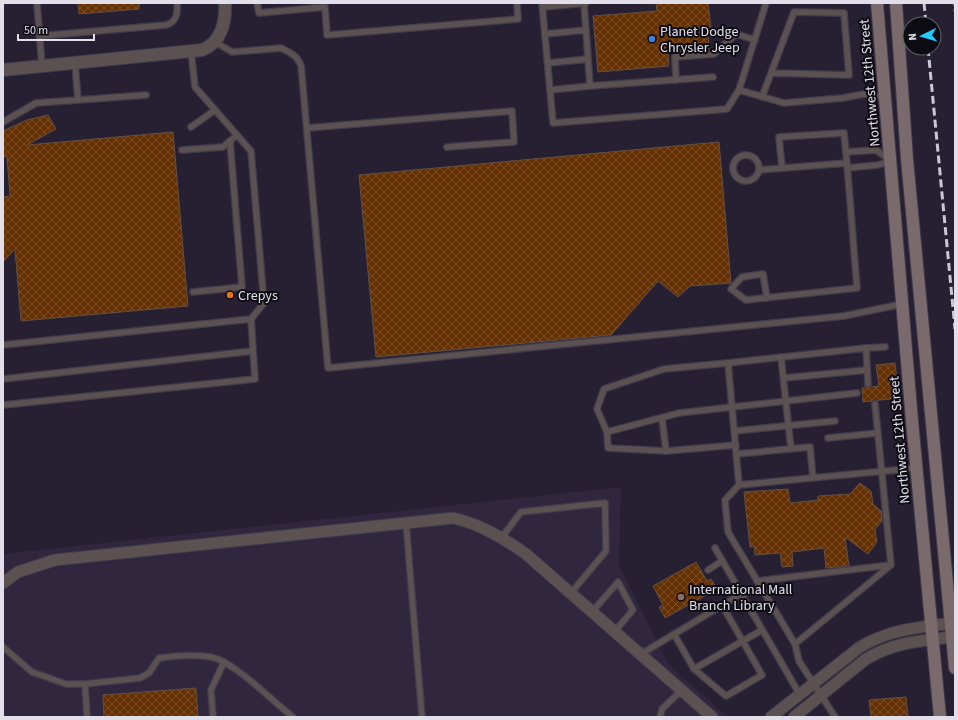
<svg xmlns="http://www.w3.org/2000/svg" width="958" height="720" viewBox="0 0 958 720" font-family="'Source Sans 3',sans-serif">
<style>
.built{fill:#30273f}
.building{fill:url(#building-cross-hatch);stroke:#645043}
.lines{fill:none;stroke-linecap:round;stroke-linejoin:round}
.service-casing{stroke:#403b4c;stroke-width:8}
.minor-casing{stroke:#403b4c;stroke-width:13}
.tertiary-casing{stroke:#403b4c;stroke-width:14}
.secondary-casing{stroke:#403b4c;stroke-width:14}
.path{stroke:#7f7b8a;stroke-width:2;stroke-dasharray:3 3;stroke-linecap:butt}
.service{stroke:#5c5151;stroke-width:5.5}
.minor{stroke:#5c5151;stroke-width:11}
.tertiary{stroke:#5c5151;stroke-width:12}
.secondary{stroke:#7b6a6b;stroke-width:12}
.rail{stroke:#cbc8d5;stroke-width:3;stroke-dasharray:8 4;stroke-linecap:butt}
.shop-dot{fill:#3f7fe0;stroke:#0e0c13;stroke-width:1.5}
.food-dot{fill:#e8710a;stroke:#0e0c13;stroke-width:1.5}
.education-dot{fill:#8d6e63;stroke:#0e0c13;stroke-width:1.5}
.labels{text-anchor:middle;stroke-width:4;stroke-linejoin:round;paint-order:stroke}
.poi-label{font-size:14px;fill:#e2dfeb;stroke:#0e0c13;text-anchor:start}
.street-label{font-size:14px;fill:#e2dfeb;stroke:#0e0c13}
</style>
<defs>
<pattern id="building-cross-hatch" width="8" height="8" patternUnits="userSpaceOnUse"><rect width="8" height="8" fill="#653102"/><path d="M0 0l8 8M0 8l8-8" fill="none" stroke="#7b4e27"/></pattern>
</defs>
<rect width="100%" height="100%" fill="#262032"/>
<path class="built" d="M621,487L619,566L668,664L728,717H3V554Z"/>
<g class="building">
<path d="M78,3H139V9L79,14Z"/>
<path d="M656,3H708L711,29H708L709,49L668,52L669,66L598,72L593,16L657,11Z"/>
<path d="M48,115L56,129L27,145L173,132L188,306L21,321L15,249L3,262V197L10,196L7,156L3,157V131L27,120Z"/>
<path d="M719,142L731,283L690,286L678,297L658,281L611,335L376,357L359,175Z"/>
<path d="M895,363L899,398L863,402L862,388L879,386L876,365Z"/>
<path d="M860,483L871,491L873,504L881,511L882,521L875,529L877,542L868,554L845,537L849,566L826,568L824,548L792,552L793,566L782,567L780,553L755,555L754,546L750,547L744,492L788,489L790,503L818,500V496L850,494Z"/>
<path d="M696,562L707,581L711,579L717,589L665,618L659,607L663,605L653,586Z"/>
<path d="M196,688L198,717H104L103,695Z"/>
<path d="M906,697L908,717H871L869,700Z"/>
</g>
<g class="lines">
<g class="service-casing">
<g id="service">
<path d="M37,3L42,66"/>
<path d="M257,3L259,13L325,7L327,35L518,19L517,3"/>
<path d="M542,3L553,123L727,109L739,90L784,103L843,98L864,94L885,97"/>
<path d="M543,7L586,3"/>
<path d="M545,34L586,30"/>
<path d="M40,36L166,25C177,22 178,13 177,3"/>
<path d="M215,42L232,52L281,48L289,52L296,57L301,65L328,368L844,316L902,304"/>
<path d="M548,63L588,59"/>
<path d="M676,80L675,57L714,54L736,34L755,40"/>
<path d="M590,86L713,77"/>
<path d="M550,90L590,86L584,3"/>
<path d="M739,90L766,3"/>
<path d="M762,97L794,12L844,13L849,75L771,73"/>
<path d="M78,100L146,95"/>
<path d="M3,122L36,103L78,100L75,63"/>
<path d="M191,127L215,110"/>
<path d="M307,128L512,111L514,142L447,147"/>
<path d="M182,150L223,147L237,135"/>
<path d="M846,152L876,150L890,160"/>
<circle cx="746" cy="168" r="13"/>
<path d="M782,168L779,137L844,133L847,163"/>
<path d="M847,168L878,165L890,161"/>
<path d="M759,170L847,163L857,288L746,300L731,289L742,277L763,274L767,298"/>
<path d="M193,292L242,287L230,141"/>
<path d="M3,345L251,319"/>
<path d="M866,348L885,347"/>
<path d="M781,357L791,449"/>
<path d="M784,378L867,370"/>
<path d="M3,379L253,351"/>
<path d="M3,405L255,379L251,319L264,303L251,151L195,87L191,51"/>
<path d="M662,418L666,451L608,448L607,432L679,413L857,393"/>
<path d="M735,431L835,421"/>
<path d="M607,432L597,409L604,389L664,369L728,363"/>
<path d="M828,438L878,433"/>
<path d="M666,451L736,445"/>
<path d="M737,454L810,447L813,478"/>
<path d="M739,485L728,363L866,348L868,384"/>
<path d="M406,523L422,717"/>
<path d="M502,537L521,512L605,503L606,551L571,593"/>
<path d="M715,548L800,695"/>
<path d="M708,570L722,561"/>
<path d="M757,581L890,565"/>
<path d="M592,612L618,582L633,610L615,631"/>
<path d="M674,634L694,669L726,696L762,675L722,605"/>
<path d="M795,644L891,565L875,404"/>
<path d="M3,647L32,672L66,684H85L140,678L149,673L159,658C176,656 194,654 211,657C235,662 272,701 293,717"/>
<path d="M641,654L741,594"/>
<path d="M694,669L762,630"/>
<path d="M85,684L87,717"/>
<path d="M213,717L211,690L224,662"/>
<path d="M660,717L662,709L682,690"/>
<path d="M835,717L799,661L795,644L728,532L725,500L739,485L917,468"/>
</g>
</g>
<g class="minor-casing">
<g id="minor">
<path d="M3,583L18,572L55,560L453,518C480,524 503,538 526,554L712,717"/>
<path d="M771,717L860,647C890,629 917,628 951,623"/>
<path d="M794,717L866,659C894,642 920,641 952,637"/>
</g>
</g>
<g class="tertiary-casing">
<path id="tertiary" d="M3,70L202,50C221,43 226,22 225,3"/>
</g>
<g class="secondary-casing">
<g id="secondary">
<path d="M877,3L912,421L940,717"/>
<path d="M896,3L907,159L955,668"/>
</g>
</g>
<path class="path" d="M954,3L955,17"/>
<use href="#service" class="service"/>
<use href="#minor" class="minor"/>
<use href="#tertiary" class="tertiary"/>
<use href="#secondary" class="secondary"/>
<g class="rail">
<path d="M924,3L926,24"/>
<path d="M928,48L955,329"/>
</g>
</g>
<circle class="shop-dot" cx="652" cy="39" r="4"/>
<circle class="food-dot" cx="230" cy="295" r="4"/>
<circle class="education-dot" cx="681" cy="597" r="4"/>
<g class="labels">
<g class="poi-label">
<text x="660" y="36">Planet Dodge<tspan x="660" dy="16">Chrysler Jeep</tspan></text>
<text x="238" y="300">Crepys</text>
<text x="689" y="594">International Mall<tspan x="689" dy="16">Branch Library</tspan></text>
</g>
<g class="street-label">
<text transform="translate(869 83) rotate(-95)" y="5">Northwest 12th Street</text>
<text transform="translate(899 440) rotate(-95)" y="5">Northwest 12th Street</text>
</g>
</g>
<rect width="958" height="720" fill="none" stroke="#e2dfeb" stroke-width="8"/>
<g transform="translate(922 36) rotate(265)"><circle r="19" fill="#0e0c13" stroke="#636069"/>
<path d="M0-3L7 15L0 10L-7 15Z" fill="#25c9fe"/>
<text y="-6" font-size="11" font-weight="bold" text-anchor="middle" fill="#e2dfeb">N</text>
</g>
<path d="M18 34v6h76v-6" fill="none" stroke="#e2dfeb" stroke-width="2"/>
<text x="24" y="34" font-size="12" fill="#e2dfeb" stroke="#0e0c13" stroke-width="3" paint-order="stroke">50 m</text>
</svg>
